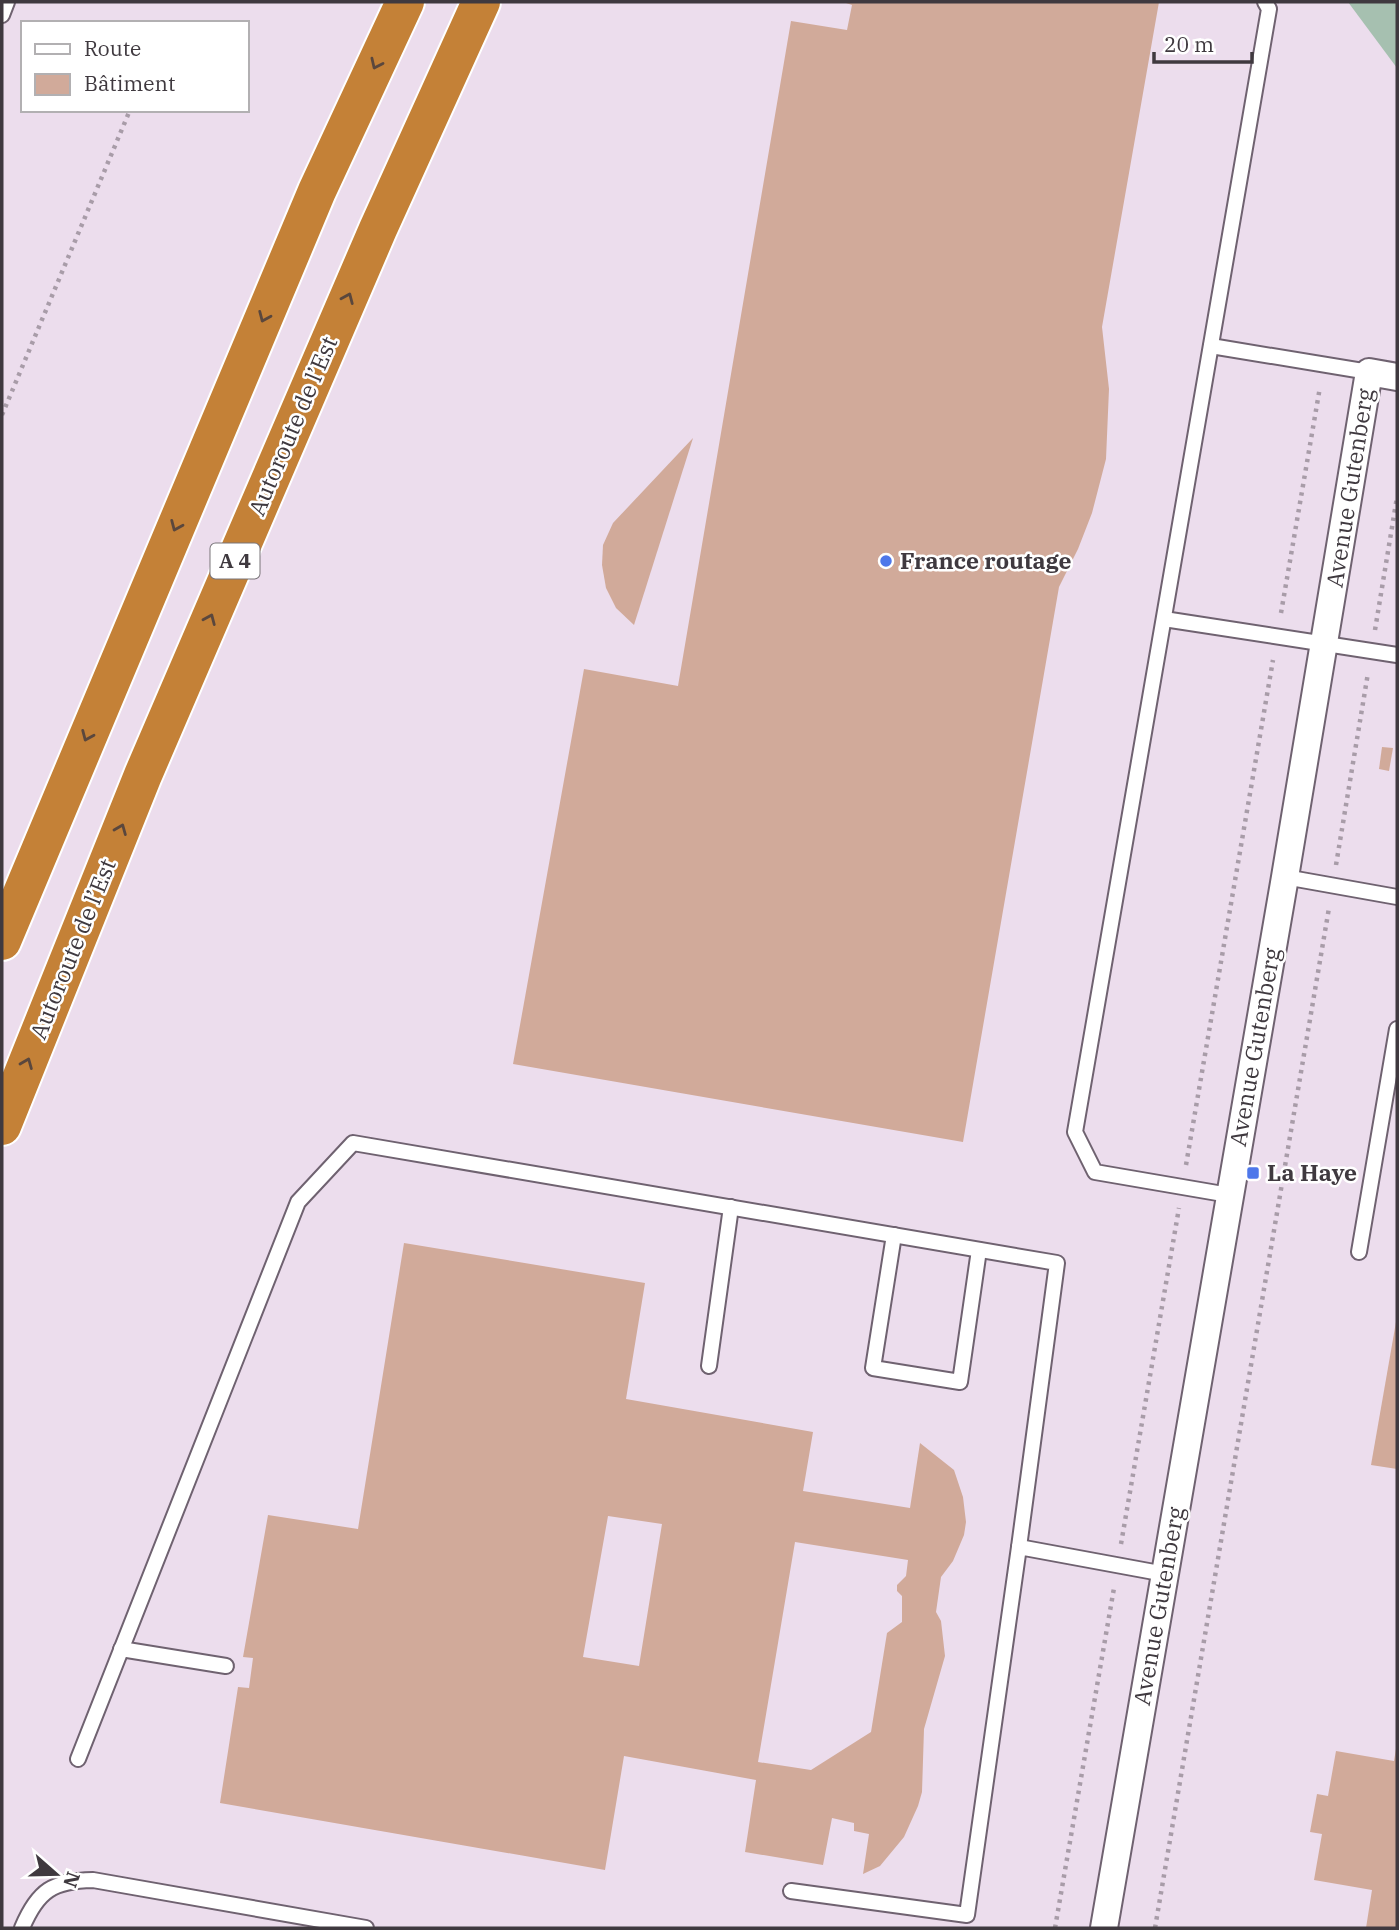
<svg xmlns="http://www.w3.org/2000/svg" width="1399" height="1930" viewBox="0 0 1399 1930" font-family="'IBM Plex Serif',serif">
<style>
.green{fill:#a6c0b0}
.building{fill:#d1aa9a;fill-rule:evenodd}
.lines{fill:none;stroke-linecap:round;stroke-linejoin:round}
.lane-casing{stroke:#6f6270;stroke-width:18}
.street-casing{stroke:#6f6270;stroke-width:30}
.highway-casing{stroke:#fff;stroke-width:42}
.path{stroke:#a89ca8;stroke-width:4.5;stroke-dasharray:3.5 5;stroke-linecap:butt}
.lane{stroke:#fff;stroke-width:14}
.street{stroke:#fff;stroke-width:26}
.highway{stroke:#c48137;stroke-width:38}
.oneway{stroke:#5a473d}
.poi-dot{fill:#4e77ea;stroke:#fff;stroke-width:2.5}
.labels{text-anchor:middle;stroke-width:5;stroke-linejoin:round;paint-order:stroke}
.shield{fill:#fff;stroke:#797479;stroke-width:2}
.shield-label{font-size:21px;font-weight:bold;fill:#3f393f}
.street-label{font-size:23px;fill:#3f393f;stroke:#fff}
.poi-label{font-size:23px;font-weight:bold;fill:#3f393f;stroke:#fff;text-anchor:start}
</style>
<rect width="100%" height="100%" fill="#ecdded"/>
<path class="green" d="M1348,2H1397V68Z"/>
<g class="building">
<path d="M843,2H1159L1102,327L1109,389L1106,459L1092,513L1078,549L1059,587L963,1142L513,1064L584,669L678,686L791,21L847,30L852,5Z"/>
<path d="M693,438L634,625L616,608L606,588L602,565L603,545L613,523Z"/>
<path d="M1382,747L1393,748L1389,771L1379,769Z"/>
<path d="M404,1243L645,1283L626,1399L813,1432L803,1491L910,1508L920,1443L954,1470L963,1497L966,1522L964,1535L953,1561L941,1577L936,1612L941,1621L945,1656L924,1729L922,1792L918,1806L904,1837L880,1866L863,1874L869,1834L854,1831V1823L832,1818L823,1865L745,1852L756,1780L624,1756L605,1870L220,1803L238,1687L249,1688L253,1658L243,1657L268,1515L358,1529ZM608,1516L662,1524L639,1666L583,1657ZM795,1542L908,1560L906,1576L897,1585V1591L902,1596V1622L887,1633L871,1732L811,1770L758,1762Z"/>
<path d="M1396,1322H1397V1469L1371,1465Z"/>
<path d="M1396,1749L1397,1928H1366L1372,1890L1314,1880L1322,1834L1310,1832L1317,1794L1328,1796L1336,1751L1394,1761Z"/>
</g>
<g class="lines">
<g class="lane-casing">
<g id="lane">
<path d="M2,15L7,2"/>
<path d="M1211,346L1369,372"/>
<path d="M1164,619L1397,655"/>
<path d="M1285,877L1397,897"/>
<path d="M1229,1195L1095,1172L1075,1132L1269,9L1265,2"/>
<path d="M894,1235L873,1368L960,1382L979,1250"/>
<path d="M1359,1252L1397,1029"/>
<path d="M709,1366L731,1207"/>
<path d="M121,1649L226,1666"/>
<path d="M78,1759L298,1202L353,1143L1057,1263L1019,1547"/>
<path d="M791,1891L967,1915L1019,1547L1165,1574"/>
<path d="M22,1928C38,1890 53,1881 93,1880L366,1928"/>
</g>
</g>
<g class="street-casing">
<path id="street" d="M1104,1928L1285,877L1369,372L1397,377"/>
</g>
<g class="highway-casing">
<g id="highway">
<path d="M2,941L317,191L405,2"/>
<path d="M2,1126L143,775L378,229L481,2"/>
</g>
</g>
<g class="path">
<path d="M2,415L130,110"/>
<path d="M1281,613L1320,387"/>
<path d="M1375,630L1397,497"/>
<path d="M1336,865L1368,673"/>
<path d="M1186,1165L1273,660"/>
<path d="M1121,1544L1179,1208"/>
<path d="M1055,1928L1114,1588"/>
<path d="M1155,1928L1329,908"/>
</g>
<use href="#lane" class="lane"/>
<use href="#street" class="street"/>
<use href="#highway" class="highway"/>
</g>
<defs><path id="oneway-chevron" d="M-2-3.5L2.5 0L-2 3.5" fill="none" stroke-width="1.6" stroke-linecap="round" stroke-linejoin="round" transform="scale(1.75)"/></defs>
<g class="oneway">
<use href="#oneway-chevron" transform="translate(376 64) rotate(115)"/>
<use href="#oneway-chevron" transform="translate(348 298) rotate(-67)"/>
<use href="#oneway-chevron" transform="translate(264 317) rotate(113)"/>
<use href="#oneway-chevron" transform="translate(176 526) rotate(113)"/>
<use href="#oneway-chevron" transform="translate(210 619) rotate(-67)"/>
<use href="#oneway-chevron" transform="translate(87 736) rotate(113)"/>
<use href="#oneway-chevron" transform="translate(121 829) rotate(-68)"/>
<use href="#oneway-chevron" transform="translate(27 1063) rotate(-68)"/>
</g>
<g class="poi-dot">
<circle cx="886" cy="561" r="7"/>
<rect x="1246" y="1166" width="14" height="14" rx="3.5"/>
</g>
<g class="labels">
<rect class="shield" x="210.5" y="543.5" width="49" height="35" rx="5"/>
<g class="shield-label">
<text x="235" y="568">A 4</text>
</g>
<g class="street-label">
<text transform="translate(293 426) rotate(-67)" y="8">Autoroute de l’Est</text>
<text transform="translate(1350 488) rotate(-81)" y="8">Avenue Gutenberg</text>
<text transform="translate(73 949) rotate(-68)" y="8">Autoroute de l’Est</text>
<text transform="translate(1255 1047) rotate(-80)" y="8">Avenue Gutenberg</text>
<text transform="translate(1159 1606) rotate(-80)" y="8">Avenue Gutenberg</text>
</g>
<g class="poi-label">
<text x="900" y="569">France routage</text>
<text x="1267" y="1181">La Haye</text>
</g>
</g>
<rect width="1399" height="1930" fill="none" stroke="#3f393f" stroke-width="7"/>
<rect x="21" y="21" width="228" height="91" fill="#ffffff" stroke="#b2b0b2" stroke-width="2"/>
<rect x="35" y="44" width="35" height="10" fill="#ffffff" stroke="#b2b0b2" stroke-width="2"/>
<text x="84" y="56" font-size="21" fill="#3f393f">Route</text>
<rect x="35" y="74" width="35" height="21" fill="#d1aa9a" stroke="#b2b0b2" stroke-width="2"/>
<text x="84" y="91" font-size="21" fill="#3f393f">Bâtiment</text>
<g transform="translate(56 1874) rotate(110)" stroke="#ffffff" stroke-width="5" paint-order="stroke">
<path d="M0-5L12 26L0 18L-12 26Z" fill="#3f393f"/>
<text y="-10" font-size="19" font-weight="bold" text-anchor="middle" fill="#3f393f">N</text>
</g>
<path d="M1154 52v10h98v-10" fill="none" stroke="#3f393f" stroke-width="3.5"/>
<text x="1164" y="52" font-size="21" fill="#3f393f" stroke="#ffffff" stroke-width="5" paint-order="stroke">20 m</text>
</svg>
